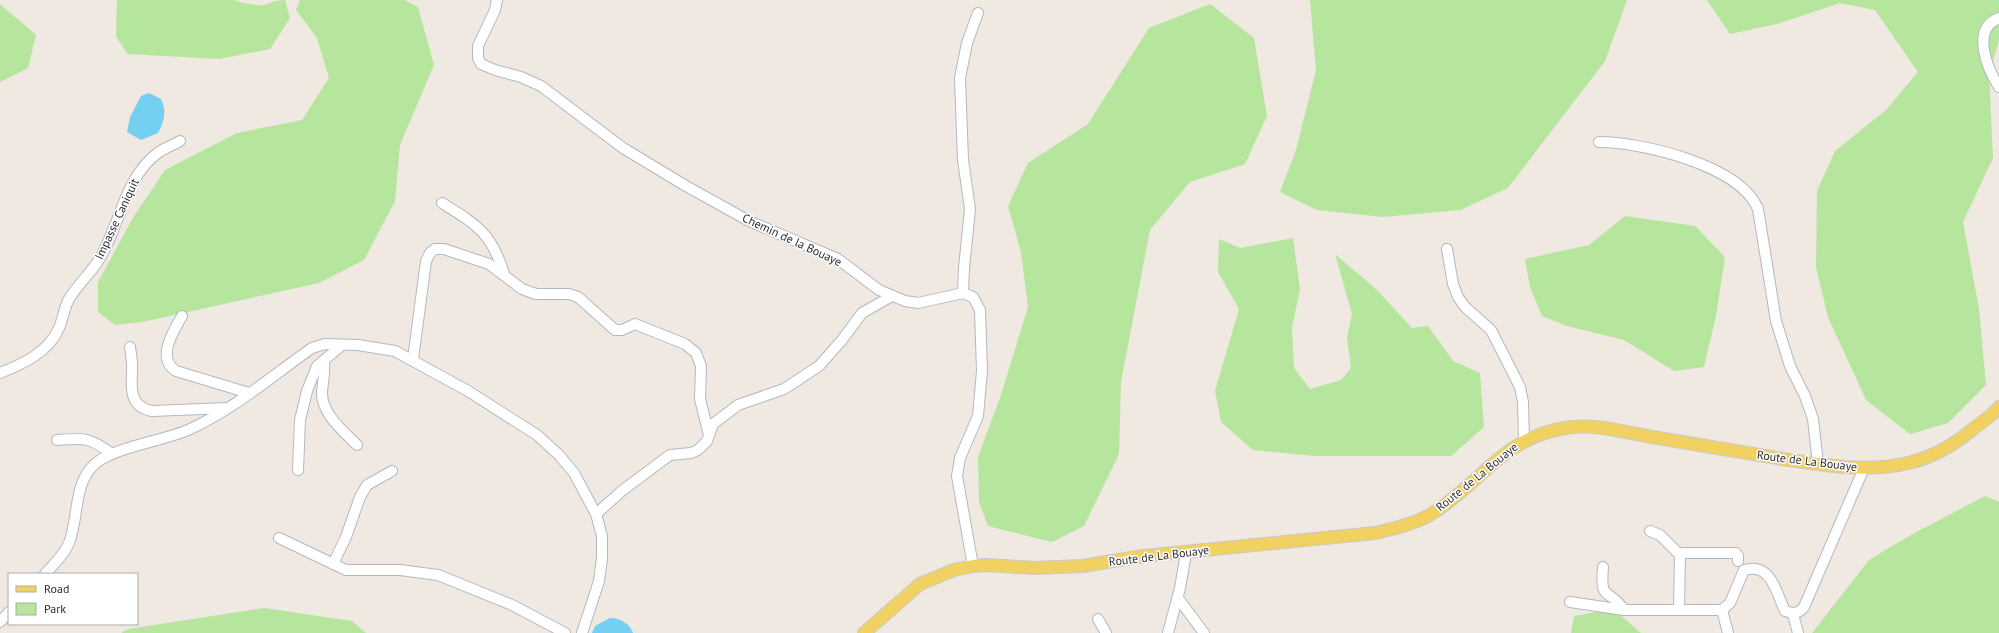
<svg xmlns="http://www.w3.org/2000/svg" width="1999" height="633" viewBox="0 0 1999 633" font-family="'PT Sans',sans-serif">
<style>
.green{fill:#b6e59e}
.water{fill:#75cff0}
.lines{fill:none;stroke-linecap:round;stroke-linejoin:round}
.minor-casing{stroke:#b4b7c1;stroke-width:12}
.major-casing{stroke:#c9c9c9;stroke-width:14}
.minor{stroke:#fff;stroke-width:10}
.major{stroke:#f2d163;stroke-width:12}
.labels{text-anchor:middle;stroke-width:3;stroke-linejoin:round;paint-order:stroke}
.street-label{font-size:12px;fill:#2e2e2e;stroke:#fff}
</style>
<rect width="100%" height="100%" fill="#efe9e1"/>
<g class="green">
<path d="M117,0H234C243,3 254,6 263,5C272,3 275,0 285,0L290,18L270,49L219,59L128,54L116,37Z"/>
<path d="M300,0H404L418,7L434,65L400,145L395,201L364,260L319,283L142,322L115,325L98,312V282L134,216L165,170L237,133L302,120L329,78L317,38L296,10Z"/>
<path d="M1310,0H1627L1605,61L1508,188L1460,210L1383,217L1317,210L1280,192L1296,150L1316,70Z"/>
<path d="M1707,0H1999V40L1989,74L1993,158L1963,222L1979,309L1986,385L1948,423L1910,434L1866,400L1828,317L1816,267L1817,191L1835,151L1886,110L1918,72L1875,10L1840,3L1777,24L1730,34Z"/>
<path d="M0,4L36,35L28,68L0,82Z"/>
<path d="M1210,4L1254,38L1267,116L1245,164L1190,182L1150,230L1121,382L1119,454L1084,526L1052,542L988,526L979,502L978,457L1001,395L1028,307L1021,252L1008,206L1028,163L1088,124L1149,28Z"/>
<path d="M1625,216L1695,226L1725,257L1716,316L1704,367L1674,371L1624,340L1567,326L1542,316L1530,287L1525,259L1589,245Z"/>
<path d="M1293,238L1300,289L1292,328L1294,368L1310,389L1341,380L1351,368L1347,337L1352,314L1335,254L1376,289L1412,328L1428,326L1453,361L1480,373L1484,427L1451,456H1315L1253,450L1221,422L1215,391L1239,309L1218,272L1219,239L1240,248Z"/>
<path d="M1985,496L1999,502V633H1812L1869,560L1909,536Z"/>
<path d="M264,608L352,621L366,633H121L128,629Z"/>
<path d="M1613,609L1641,633H1571L1574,616Z"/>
</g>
<g class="water">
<path d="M149,93L161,99C167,112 164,121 158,133L141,140L127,132L130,117L141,96Z"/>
<path d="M610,618C620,618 630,624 633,633H592L595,626Z"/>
</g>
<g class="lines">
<g class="minor-casing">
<g id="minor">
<path d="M497,0L495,10L478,46V58L481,64L495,70L521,77L541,86L623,148L686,186L749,221L838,259L879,290L905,301L918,303L963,293L973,297L980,310L982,371L978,416L960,458L957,476L973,566"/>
<path d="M1999,18C1970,29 1988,70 1999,87"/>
<path d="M1599,142C1641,142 1740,165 1758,209L1776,321L1790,366L1805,396L1813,419L1818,464"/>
<path d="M442,203C477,225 492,233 504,274"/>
<path d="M1447,249L1453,284L1458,297L1465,307L1491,330L1520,387L1523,402L1524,440"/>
<path d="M963,293L964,268L970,209L963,160L960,78L967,43L978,13"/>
<path d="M182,316C173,332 156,358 176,371L249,393"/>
<path d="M130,347C131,355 133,364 132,372C131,389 130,407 152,411L227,408"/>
<path d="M413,359L426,261L430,253L435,249H444L489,264L522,289L536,294H569L578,297L615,330H622L635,324L685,344L696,353L701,366L700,399L709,435"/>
<path d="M324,361C325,372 323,381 322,392C321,413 343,431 357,445"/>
<path d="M0,373C23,364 49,352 59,328C63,319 64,308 69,299C78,284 92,272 100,258C121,223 124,177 159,152C165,148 173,145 180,141"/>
<path d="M57,440C84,438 90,437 112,454"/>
<path d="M298,470L300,420L307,391L317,366L341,346"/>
<path d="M596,514L623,490L670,455L691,453L698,450L707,441L713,424L738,405L784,389L819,366L842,340L862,313L892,296"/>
<path d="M1650,531L1660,535L1680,555"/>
<path d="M279,538L346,570H400L438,575L512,605L565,633"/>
<path d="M333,564L346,537L360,497L367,485L392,471"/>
<path d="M1603,567C1600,604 1608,586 1624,610"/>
<path d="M45,574C54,564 64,555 69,543C79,518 73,483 95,464C114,447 163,441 188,430C233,410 272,376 312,348L325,344L358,345L395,351L468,391L537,435L559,455L574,473L596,514L602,536V558L599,581L582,633"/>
<path d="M1178,598L1204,633"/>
<path d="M1570,602L1624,610H1722L1730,603L1744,570C1771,562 1776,592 1785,611C1794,614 1798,614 1804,607L1864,468"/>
<path d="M1679,610L1680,555L1683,553H1736L1738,556V561"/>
<path d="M1722,610L1728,633"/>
<path d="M1793,614L1798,633"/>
<path d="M1098,619L1106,633"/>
<path d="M0,622L9,612"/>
<path d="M1168,633L1180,588L1186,553"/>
</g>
</g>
<g class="major-casing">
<path id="major" d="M864,633L920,584L954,570L973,566L986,565L1035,568L1082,566L1144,556L1375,533C1395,528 1419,523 1436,511C1483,480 1504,438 1565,428C1595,423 1623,432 1652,437C1696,444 1739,452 1783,459C1824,465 1866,473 1908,463C1931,458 1955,444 1973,429C1982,422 1992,416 1999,407"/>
</g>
<use href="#minor" class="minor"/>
<use href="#major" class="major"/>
</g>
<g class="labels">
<g class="street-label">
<text transform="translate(117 219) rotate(-65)" y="4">Impasse Caniquit</text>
<text transform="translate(792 240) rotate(25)" y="4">Chemin de la Bouaye</text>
<text transform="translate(1807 461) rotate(7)" y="4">Route de La Bouaye</text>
<text transform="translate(1477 477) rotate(-39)" y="4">Route de La Bouaye</text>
<text transform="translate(1159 556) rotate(-7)" y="4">Route de La Bouaye</text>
</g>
</g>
<rect x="8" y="573" width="130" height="52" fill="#ffffff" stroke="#ababab"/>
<rect x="16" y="586" width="20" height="6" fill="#f2d163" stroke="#ababab"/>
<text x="44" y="593" font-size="12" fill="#2e2e2e">Road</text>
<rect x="16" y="603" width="20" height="12" fill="#b6e59e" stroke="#ababab"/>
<text x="44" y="613" font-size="12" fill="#2e2e2e">Park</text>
</svg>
